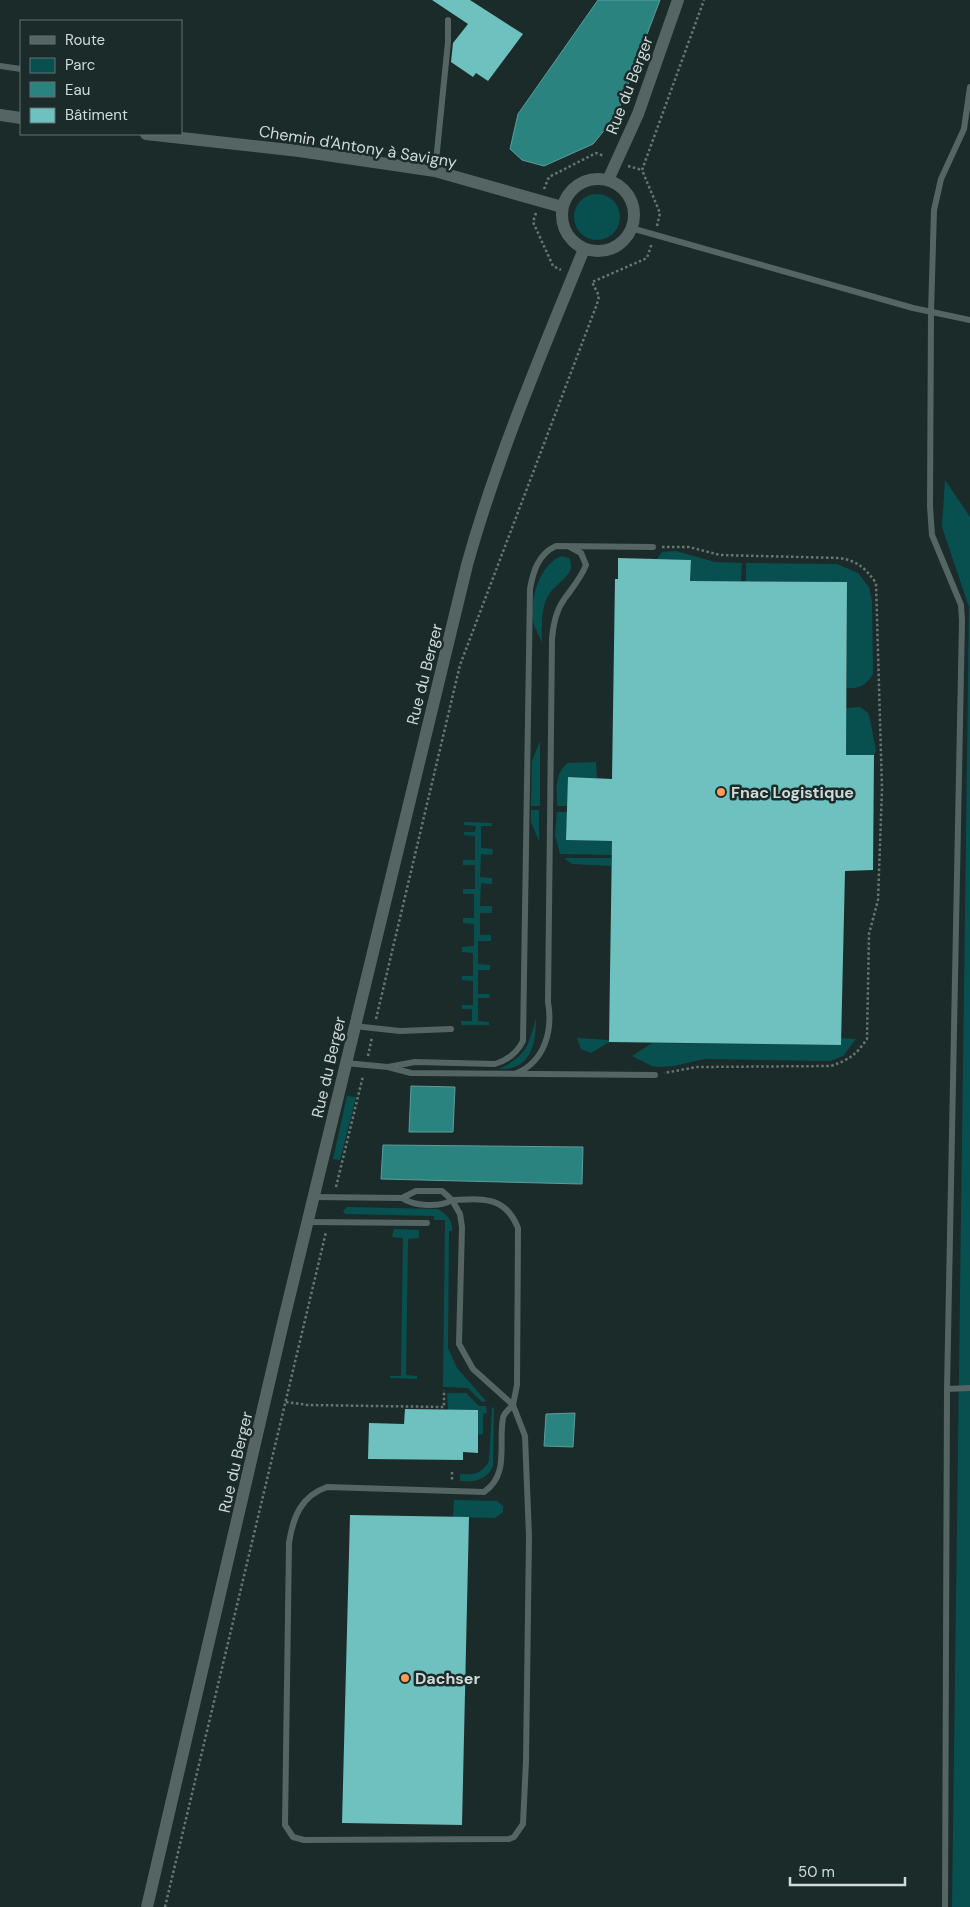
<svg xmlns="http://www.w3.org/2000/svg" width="970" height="1907" viewBox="0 0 970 1907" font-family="'DM Sans',sans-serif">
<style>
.green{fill:#08504f}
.water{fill:#2b8380;stroke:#5c9d9b}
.building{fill:#6ec1be}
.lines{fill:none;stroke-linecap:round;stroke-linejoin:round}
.path{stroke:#687574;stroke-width:2.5;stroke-dasharray:2.5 2.5;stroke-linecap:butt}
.lane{stroke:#546564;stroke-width:6}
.street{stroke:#546564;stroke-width:12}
.poi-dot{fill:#fd9c56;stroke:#1b2b2a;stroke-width:2}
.labels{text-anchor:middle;stroke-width:5;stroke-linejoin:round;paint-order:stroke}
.street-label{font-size:16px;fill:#d0dad9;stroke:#1b2b2a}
.poi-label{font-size:16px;font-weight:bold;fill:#d0dad9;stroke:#1b2b2a;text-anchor:start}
</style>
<rect width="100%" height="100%" fill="#1b2b2a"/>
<g class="green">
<circle cx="597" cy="217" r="23"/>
<path d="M945,480L970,517V1907H952L969,607L942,527Z"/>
<path d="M676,551L715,562L742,563L741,581H690L691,560L657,559L662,552Z"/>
<path d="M562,556L569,558C578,574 557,582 550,593C540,607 542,626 542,643C540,637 536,631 534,625C528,603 539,564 562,556Z"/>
<path d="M746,563L837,564L858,573L869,587L872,601L873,674C866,685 860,689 847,688V582L746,581Z"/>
<path d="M860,707L868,713L870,719L876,751L874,755H846V708Z"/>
<path d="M540,741V806H531L532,761Z"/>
<path d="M596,762L597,778L569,777L567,806H557C557,789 554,774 568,763Z"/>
<path d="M531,810H539V841L531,822Z"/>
<path d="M557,812H567V840L612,841V855L560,854L555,835Z"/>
<path d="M464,822L492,823V826H481V848L493,849L492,855L481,854L480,877L492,878V884L481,883L480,906H492V913H480V935H491V941H478V964L490,965V970H478V994H490L489,998H478V1021L489,1022V1025H461V1021H472V1009H462V1005H473V981L462,980V976H473V953L462,952V947L474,946V924L463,923V918H474V894H463V889H475V865H463V860H475V836L464,835V832H475L476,826L464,825Z"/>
<path d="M564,858H611V866L572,864Z"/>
<path d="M536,1018C536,1043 531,1071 499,1069C527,1055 528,1047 536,1018Z"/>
<path d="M577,1038L609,1040V1042L591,1053L581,1049Z"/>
<path d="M841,1038L856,1039L843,1056L830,1061L704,1059L674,1066L658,1067L652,1066L632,1056L652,1043L841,1045Z"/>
<path d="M347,1096L356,1097L340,1160L333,1159Z"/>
<path d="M347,1207L437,1209C446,1213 453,1220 452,1231H449L448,1348L457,1368L486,1401L482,1402L468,1388L443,1387L445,1220H434V1216L345,1214L343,1211Z"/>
<path d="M394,1229L419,1230V1238L408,1239L406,1375L417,1376V1379L390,1378V1376H401L403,1238L392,1237Z"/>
<path d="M447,1393H466L479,1406H486L487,1413L483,1414V1434L478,1435L448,1410Z"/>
<path d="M494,1407L493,1466C486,1481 474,1482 460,1481V1474C473,1475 482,1474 489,1461L492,1408Z"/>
<path d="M454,1500L497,1501L503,1506V1512L495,1518L453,1517Z"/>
</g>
<g class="water">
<path d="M598,0H660L616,116L593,144L544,166L522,160L510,149L518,114Z"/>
<path d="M411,1086L455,1087L453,1132H409Z"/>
<path d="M383,1145L583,1147L582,1184L381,1179Z"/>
<path d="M575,1413L573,1447L544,1446L546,1414Z"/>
</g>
<g class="building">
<path d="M432,0H470L523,34L488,81L476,73L473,77L451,62L453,43L468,24Z"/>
<path d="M618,558L691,560L690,581L847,582L846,755H874L873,870L845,871L841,1045L609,1042L612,841L566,840L568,777L612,779L615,579H618Z"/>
<path d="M405,1409L478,1410V1453L463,1452V1460L368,1459L369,1423L404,1424Z"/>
<path d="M350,1515L469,1517L462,1825L342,1823Z"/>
</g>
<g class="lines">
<g class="path">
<path d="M628,166L642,170"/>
<path d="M544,189L549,177L596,153L604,156"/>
<path d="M536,213L533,222L553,266L561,270"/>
<path d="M657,226L660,213L642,170L704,0"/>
<path d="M662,547H689L720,555L840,558C858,561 866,569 876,583L882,789L878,900L869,934L867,1039C855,1056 850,1059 831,1066L697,1067L664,1073"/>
<path d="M376,1019L460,665L597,304L599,296L592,282L647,258L652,243"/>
<path d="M368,1056L372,1037"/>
<path d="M336,1187L363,1076"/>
<path d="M286,1402L308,1405L444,1407V1390"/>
<path d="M452,1472V1481"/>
<path d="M165,1907L326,1232"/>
</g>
<g class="lane">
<path d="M0,66L21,69"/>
<path d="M435,171L448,42V20"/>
<path d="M631,228L913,308L970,320"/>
<path d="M354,1026L400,1031L451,1029"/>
<path d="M345,1063L388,1067L411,1073L655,1075"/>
<path d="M388,1067L415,1062L495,1064C508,1060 517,1053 523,1041L530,589C533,572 538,554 556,546L653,547"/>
<path d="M517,1073C545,1061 553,1030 548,1002L552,639C553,625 556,610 565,598C573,587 581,578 586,565L581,553L570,547"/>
<path d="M314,1197L402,1198L416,1191H442L452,1200C482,1199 505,1195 518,1228L517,1385L513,1405L525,1436L529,1536L526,1761L523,1824L514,1837L509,1839L304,1840L293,1837L285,1825L289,1543C293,1517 301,1496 327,1487L484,1492C510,1474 498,1444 503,1418C504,1413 509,1409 513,1405L473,1369L459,1344L462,1227L460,1214L452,1200C439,1208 414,1206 402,1198"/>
<path d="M308,1222L427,1223"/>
<path d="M947,1389L970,1388"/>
<path d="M945,1907L947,1389L962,620L961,605L932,535L930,506L931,313L934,210L941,179L964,129L970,87"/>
</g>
<g class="street">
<path d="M0,115L21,118"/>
<path d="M146,134L299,151L435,171L562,207"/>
<circle cx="598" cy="215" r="36"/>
<path d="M608,180L638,114L678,0"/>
<path d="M147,1907L283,1323L467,565C497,457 542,352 584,249"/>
</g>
</g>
<g class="poi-dot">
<circle cx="721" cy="792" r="5"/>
<circle cx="405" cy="1678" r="5"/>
</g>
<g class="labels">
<g class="street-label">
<text transform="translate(629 85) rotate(-69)" y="6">Rue du Berger</text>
<text transform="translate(358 146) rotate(9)" y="6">Chemin d'Antony à Savigny</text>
<text transform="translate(424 674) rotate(-76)" y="6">Rue du Berger</text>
<text transform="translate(328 1067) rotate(-77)" y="6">Rue du Berger</text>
<text transform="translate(235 1462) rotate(-77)" y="6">Rue du Berger</text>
</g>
<g class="poi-label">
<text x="731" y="798">Fnac Logistique</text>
<text x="415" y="1684">Dachser</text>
</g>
</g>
<rect x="20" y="20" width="162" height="115" fill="#1b2b2a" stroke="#637170"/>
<rect x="30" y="36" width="25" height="8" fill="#546564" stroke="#637170"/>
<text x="65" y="45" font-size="15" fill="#d0dad9">Route</text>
<rect x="30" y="58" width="25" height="15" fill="#08504f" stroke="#637170"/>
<text x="65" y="70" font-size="15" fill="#d0dad9">Parc</text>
<rect x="30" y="82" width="25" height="15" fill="#2b8380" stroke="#637170"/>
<text x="65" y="95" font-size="15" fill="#d0dad9">Eau</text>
<rect x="30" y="108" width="25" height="15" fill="#6ec1be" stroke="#637170"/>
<text x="65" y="120" font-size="15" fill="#d0dad9">Bâtiment</text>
<path d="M790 1877v8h115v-8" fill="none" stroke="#d0dad9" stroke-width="2.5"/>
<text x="798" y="1877" font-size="15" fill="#d0dad9" stroke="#1b2b2a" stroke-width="4" paint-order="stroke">50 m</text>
</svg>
